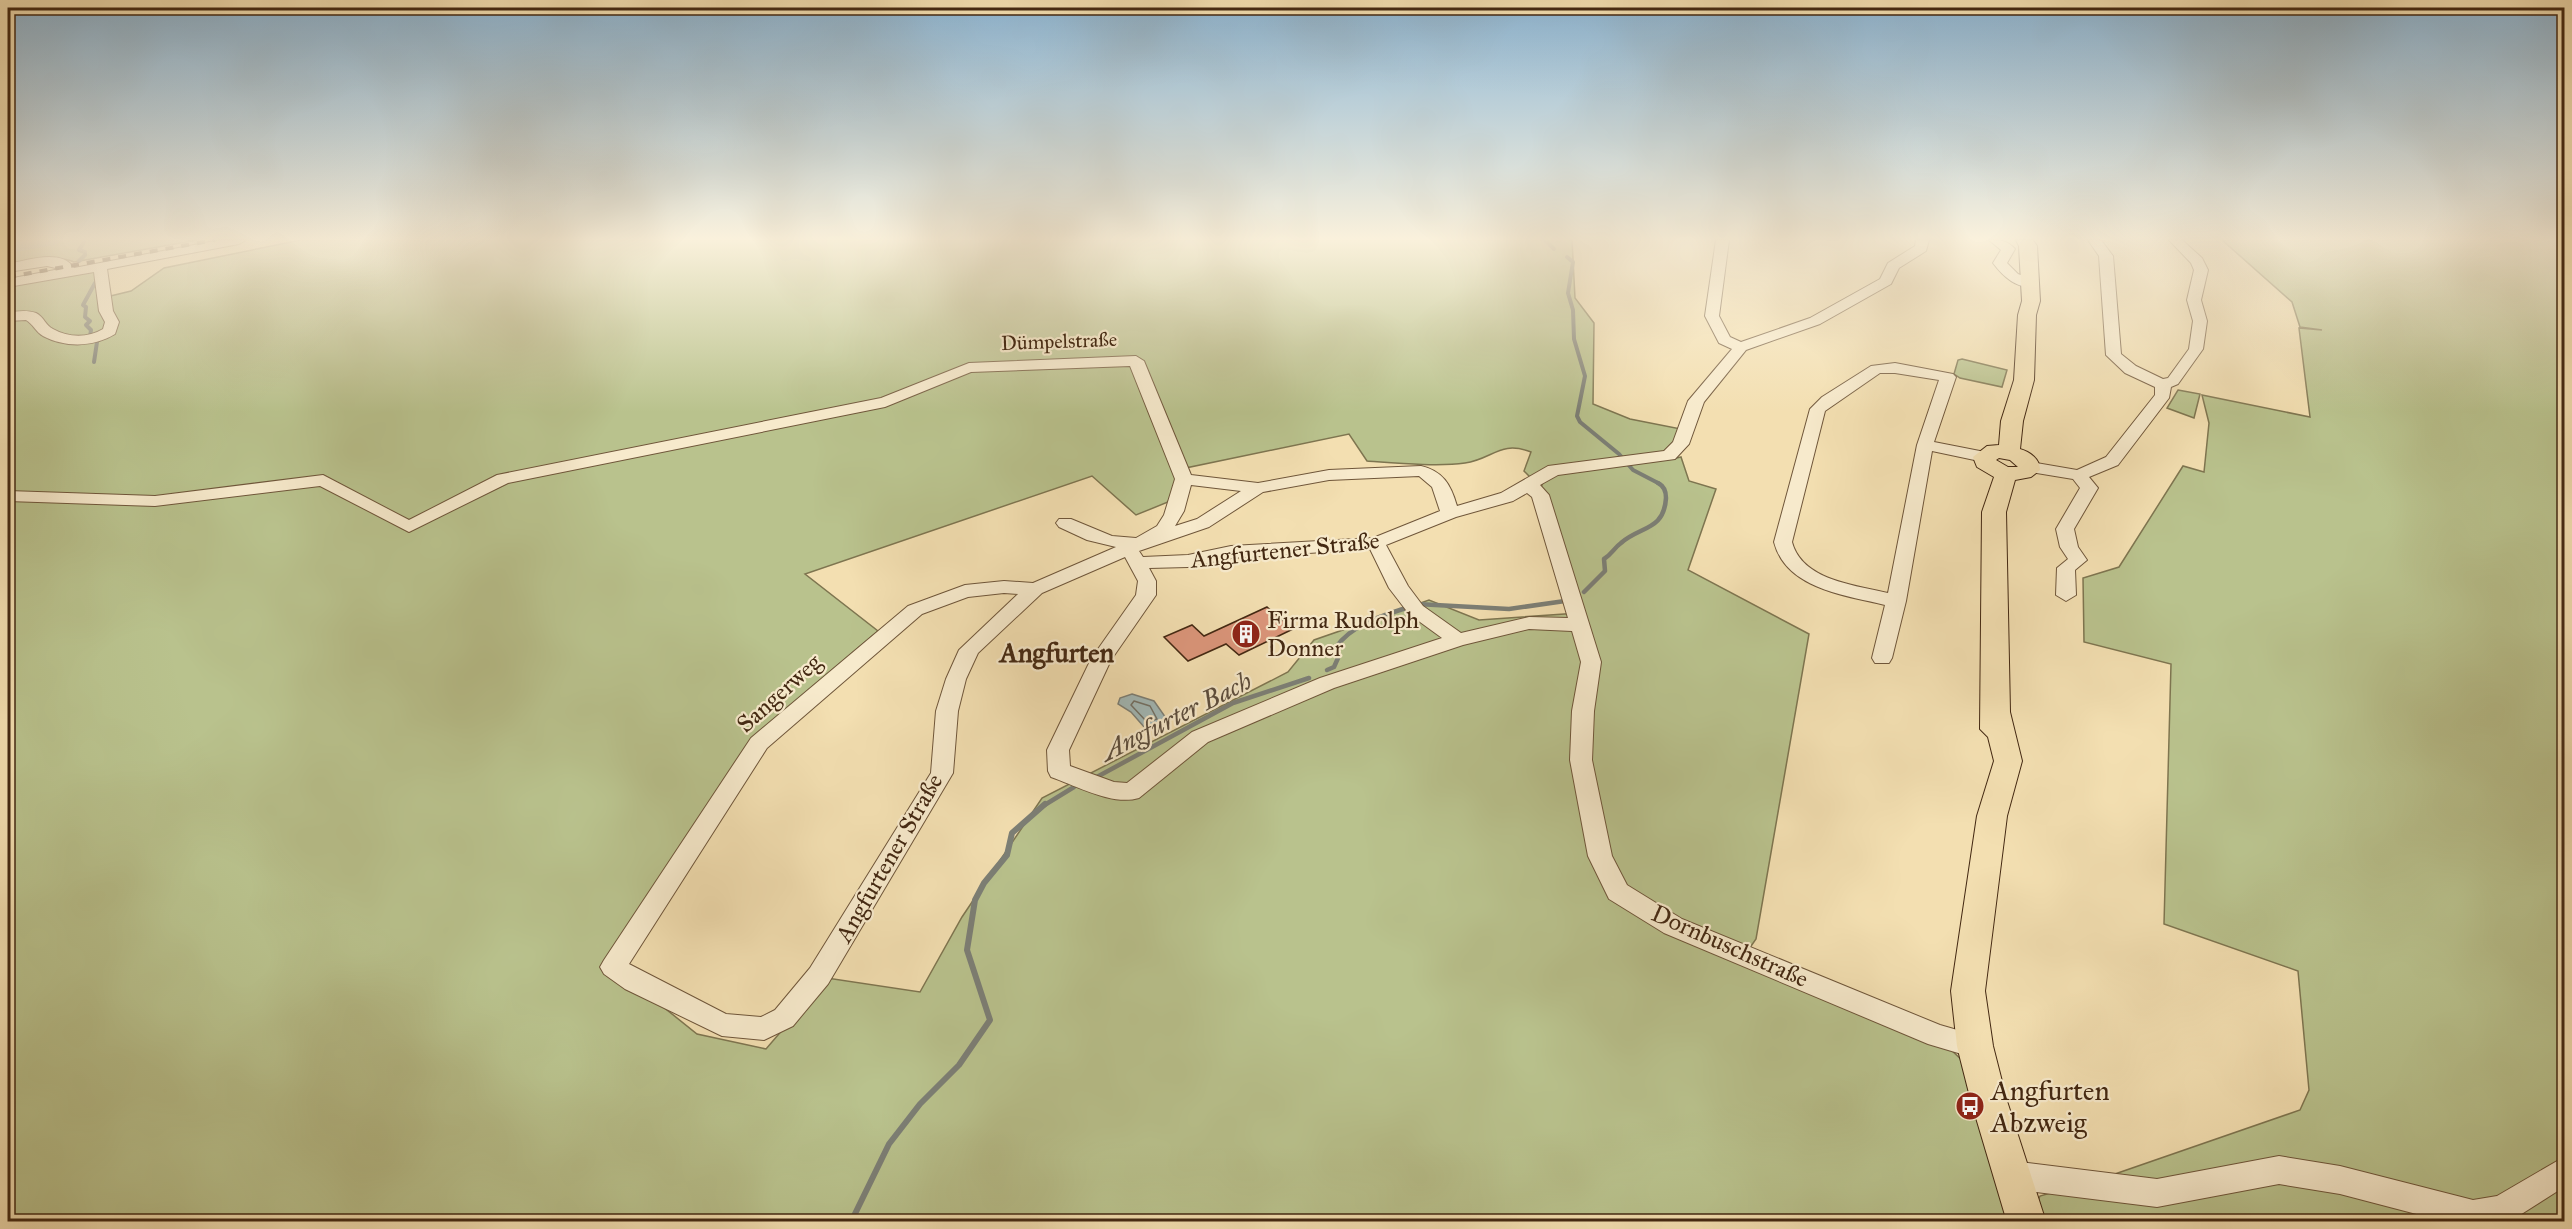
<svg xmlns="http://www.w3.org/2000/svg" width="2572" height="1229" viewBox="0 0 2572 1229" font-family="'IM FELL Great Primer',serif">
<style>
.green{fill:#b9c28d;stroke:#7e7550;stroke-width:1.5}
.water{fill:#a2b9b8;stroke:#7c7f76;stroke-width:1.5}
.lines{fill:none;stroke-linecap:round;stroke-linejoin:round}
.shore{stroke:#727065;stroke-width:1.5}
.stream-far2{stroke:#7c7f76;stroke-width:4}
.stream-far1{stroke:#7c7f76;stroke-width:4.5}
.stream{stroke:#7c7f76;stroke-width:6}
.river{fill:#a2b9b8;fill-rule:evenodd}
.building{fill:#dc967b;stroke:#432812;stroke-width:1.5}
.minor-casing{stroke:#6f563a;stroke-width:2}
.major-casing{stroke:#432812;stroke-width:2}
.minor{fill:#f7eacc;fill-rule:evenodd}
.major{fill:#f3dfb1;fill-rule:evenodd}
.rail{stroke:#432812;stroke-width:4;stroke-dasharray:8 8;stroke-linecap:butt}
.labels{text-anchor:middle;stroke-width:4.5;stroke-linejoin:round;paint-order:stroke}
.far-street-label{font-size:20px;fill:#432812;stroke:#f7eacc}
.street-label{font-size:24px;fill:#432812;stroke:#f7eacc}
.poi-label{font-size:24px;fill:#432812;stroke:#f7eacc;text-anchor:start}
.water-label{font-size:26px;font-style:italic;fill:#5b4c3c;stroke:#f7eacc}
.quarter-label{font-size:27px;font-weight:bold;fill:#432812;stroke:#f7eacc}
.near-poi-label{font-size:28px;fill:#432812;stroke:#f7eacc;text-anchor:start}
</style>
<rect width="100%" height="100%" fill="#f3dfb1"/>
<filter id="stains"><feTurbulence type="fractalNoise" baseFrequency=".00333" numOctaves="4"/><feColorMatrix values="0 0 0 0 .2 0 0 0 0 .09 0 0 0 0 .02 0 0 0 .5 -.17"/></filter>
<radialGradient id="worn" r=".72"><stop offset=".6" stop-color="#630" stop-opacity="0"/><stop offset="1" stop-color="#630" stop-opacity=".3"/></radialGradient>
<g class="green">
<path d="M13,240H197L74,262C56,253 27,264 8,262V241Z"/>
<path d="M301,240H1572L1575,298L1594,323L1593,404L1630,419L1681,429L1677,444C1649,464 1601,459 1567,465C1554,467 1543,473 1532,479L1524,471L1531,452C1500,440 1493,459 1465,463C1438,467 1395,463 1367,461L1349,434L1181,469L1168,502L1136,515L1092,476L805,574L878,631L759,732L607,962L697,1034L766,1049L827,978L920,992L962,917L1042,798L1288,672L1314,640L1429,600L1479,620L1579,613L1541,487L1545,479C1586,458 1637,468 1681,457L1689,481L1716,489L1688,570L1809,634L1756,939L1749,949L1679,920L1600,874L1624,903L1654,923L1949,1048L1966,1064L1974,1083L1986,1135L2015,1221H8V284L95,271L98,299L131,291L164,268Z"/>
<path d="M2222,240H2564V1221L2041,1222L2036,1205L2040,1196L2112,1175L2300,1110L2309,1090L2298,971L2164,924L2171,664L2084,642L2083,578L2119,567L2183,466L2204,472L2209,423L2202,395L2310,417L2299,328L2322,330L2300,327L2292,302Z"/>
<path d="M1962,359L2007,370L2002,387L1960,378L1954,374L1958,360Z"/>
<path d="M2178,390L2200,394L2194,418L2167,408Z"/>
</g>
<path class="water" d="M1132,694L1154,701L1166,718C1163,726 1153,728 1145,728L1131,712L1118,704L1120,698Z"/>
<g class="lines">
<path class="shore" d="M1134,701L1150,706L1157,719L1147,722L1131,705Z"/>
<g class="stream-far2">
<path d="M1545,240L1554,249"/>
<path d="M1567,257L1573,262L1568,293L1573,310L1574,339L1585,376L1577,416L1580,422L1619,454L1633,470L1660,484"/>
<path d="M79,261L85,255V252L79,250L85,240"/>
<path d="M90,337L91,330L86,325L90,321L85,317L86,307L83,305L95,283"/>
<path d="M94,362L97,342"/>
</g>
<g class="stream-far1">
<path d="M1584,592L1605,571L1604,559C1612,554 1614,548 1621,543C1640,526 1664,531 1666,498C1666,491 1664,486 1658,483"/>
<path d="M1417,604L1509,609L1565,601"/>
<path d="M1327,670L1334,667L1338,658L1336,647C1354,623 1382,616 1409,607"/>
<path d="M1095,778L1233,703L1309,678"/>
<path d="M1043,806L1074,787"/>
</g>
<path class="stream" d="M851,1222L889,1144L920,1104L959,1065L990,1020L967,950L975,900L984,883L1007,855L1012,833L1045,804"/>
<path class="river" d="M27,240H64L55,245L8,253V243Z"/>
</g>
<path class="building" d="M1267,607L1293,629L1239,655L1226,644L1188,661L1164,637L1192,625L1204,636Z"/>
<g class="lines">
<g class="minor-casing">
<g id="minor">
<path d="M220,240H246L239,244L107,269L113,311L119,322L115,334C94,347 66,348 43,336C36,332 33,324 26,320L8,321V313C17,311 27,310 36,313C44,317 46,326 53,329C69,338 88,338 103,329L105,322L99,311L94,272L8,287V279L60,269L47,266L8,272V264C26,261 61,248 74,268Z"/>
<path d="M1716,240H1729L1719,316L1730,337L1741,342L1810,318L1880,279L1888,263L1915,246L1916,240H1929L1926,251L1899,268L1891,284L1820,324L1746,350L1704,402L1689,444L1675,459L1558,475L1540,485L1549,495L1601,662L1594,711L1592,760L1612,856L1627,885L1682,919L1940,1025L1985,1038L1988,1046L1985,1054L1975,1058L1928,1044L1664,933L1609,899L1588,856L1570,760L1572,711L1581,662L1572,631L1529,629L1463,645L1334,688L1208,742L1139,798C1112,806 1077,786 1051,777L1048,771L1047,750L1091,659L1136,595L1138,581L1125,557L1042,593L978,653L966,679L958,711L953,773L828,984L793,1026L764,1040L722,1036L625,989L604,974L600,967L604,960L751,738L908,606L965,585L1004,581L1033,583L1116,547L1087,540L1059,527L1056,523L1059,519H1071L1112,536L1136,538L1157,526L1164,515L1175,479L1130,366L971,372L885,407L508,483L409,532L320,486L155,506L8,501V491L155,496L323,475L409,520L497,475L881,398L969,363L1136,356L1144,361L1191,475L1258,483L1329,470L1421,466C1443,471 1451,485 1457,506L1501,493L1548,466L1664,451L1673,442L1688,401L1732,349L1719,343L1705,316ZM1419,476L1432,487L1440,511L1373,538L1231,546L1188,555L1143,557L1139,551L1209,527L1263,492L1329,480ZM1191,485L1241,491L1197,519L1175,526L1184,511ZM1527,493L1532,497L1568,618L1529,617L1461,633L1423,606L1408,586L1386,545L1456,517L1513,501ZM1370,549L1389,588L1409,614L1442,638L1320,678L1192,732L1127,783L1114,782L1070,766L1069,750L1111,660L1156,595V581L1149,568L1188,567L1231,558ZM1004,593L1018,594L959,650L946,679L936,711L931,773L810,968L775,1010L761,1017L726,1014L629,964L767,748L922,614L968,597Z"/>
<path d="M1989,240C2000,240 2007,240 2015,249L2007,263L2018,274L2034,280V286C2017,290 2002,275 1993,263L2001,250Z"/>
<path d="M2088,240H2101L2113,256L2121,354L2136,366L2163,379L2168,378L2189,349L2193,321L2187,300L2194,270L2191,263L2169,240H2182L2202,258L2208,270L2201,300L2207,321L2203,349L2178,384L2171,387L2169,398L2118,465L2089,477L2098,488L2074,529L2078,547L2087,560L2075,570L2076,595L2066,601L2056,595L2057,568L2068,559L2060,547L2056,529L2080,488L2073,479L2030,472L2022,467L2030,462L2077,470L2106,457L2155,395V387L2125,373L2106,355L2099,256Z"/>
<path d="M1895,363L1953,374L1956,377L1934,442L1990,453L1992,457L1984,462L1932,451L1906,601L1892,658L1889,663H1875L1872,658L1885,605C1845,595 1786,589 1774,542L1810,409L1822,397L1871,366ZM1880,373H1895L1939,380L1917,445L1888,593C1854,585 1802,580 1792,542L1825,411Z"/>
<path d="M2279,1156L2340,1166L2473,1200L2497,1196L2564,1157V1187L2509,1222H2447L2340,1194L2279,1184L2157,1207L2012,1189L2002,1185L1997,1175L2002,1165L2012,1161L2157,1179Z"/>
</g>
</g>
<g class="major-casing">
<path id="major" d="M2016,240H2033L2037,246L2040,301L2036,315L2034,380L2023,421L2020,449C2030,452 2040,459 2040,470L2031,477L2015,480L2006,512L2010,712L2022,761L2007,816L1985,991L1993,1046L2007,1101L2046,1222H2007L1971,1101L1957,1046L1951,991L1977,816L1994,761L1988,737L1980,729L1982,512L1994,477L1977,467L1973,457L1987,446L1999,445L2001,421L2014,380L2018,315L2022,301L2019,246ZM1999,458L2010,460L2018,467H2008L1996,460Z"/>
</g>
<use href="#minor" class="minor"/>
<use href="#major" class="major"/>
<path class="rail" d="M8,277L215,240"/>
</g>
<linearGradient id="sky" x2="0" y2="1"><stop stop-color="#8cb6d5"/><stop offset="0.58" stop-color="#faf1dc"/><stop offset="1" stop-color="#faf1dc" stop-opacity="0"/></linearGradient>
<rect width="2572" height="412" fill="url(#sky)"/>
<defs>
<g id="building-disc" transform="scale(1.5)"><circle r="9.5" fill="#8f2418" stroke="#f7eacc"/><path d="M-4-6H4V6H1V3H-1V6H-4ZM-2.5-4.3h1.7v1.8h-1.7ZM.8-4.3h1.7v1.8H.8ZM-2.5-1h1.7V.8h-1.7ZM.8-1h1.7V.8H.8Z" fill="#fff"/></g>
<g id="bus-disc" transform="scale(1.5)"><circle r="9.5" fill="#8f2418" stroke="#f7eacc"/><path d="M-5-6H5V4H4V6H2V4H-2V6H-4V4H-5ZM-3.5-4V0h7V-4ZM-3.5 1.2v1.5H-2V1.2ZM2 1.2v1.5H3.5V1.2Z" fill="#fff"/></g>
</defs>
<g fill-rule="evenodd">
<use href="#building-disc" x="1246" y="634"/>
<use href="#bus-disc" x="1970" y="1106"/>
</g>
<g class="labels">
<g class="far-street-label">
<text transform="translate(1059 341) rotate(-2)" y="7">Dümpelstraße</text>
</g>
<g class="street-label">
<text transform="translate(1285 550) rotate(-6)" y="8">Angfurtener Straße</text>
<text transform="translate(779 693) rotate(-42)" y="8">Sangerweg</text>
<text transform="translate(889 858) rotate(-60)" y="8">Angfurtener Straße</text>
<text transform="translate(1730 946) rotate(24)" y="8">Dornbuschstraße</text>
</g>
<g class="poi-label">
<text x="1267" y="628">Firma Rudolph<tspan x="1267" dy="28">Donner</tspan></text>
</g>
<g class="water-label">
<text transform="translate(1176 716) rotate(-27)" y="9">Angfurter Bach</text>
</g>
<g class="quarter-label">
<text x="1057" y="662">Angfurten</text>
</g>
<g class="near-poi-label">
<text x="1991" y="1100">Angfurten<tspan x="1991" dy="32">Abzweig</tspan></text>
</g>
</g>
<rect width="2572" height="1229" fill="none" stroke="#f3dfb1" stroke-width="30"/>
<rect x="9" y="9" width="2554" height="1211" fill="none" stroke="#432812" stroke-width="3"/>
<rect x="15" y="15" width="2542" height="1199" fill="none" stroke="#432812" stroke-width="1.5"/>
<rect width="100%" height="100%" filter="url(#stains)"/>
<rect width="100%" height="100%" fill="url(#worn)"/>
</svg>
